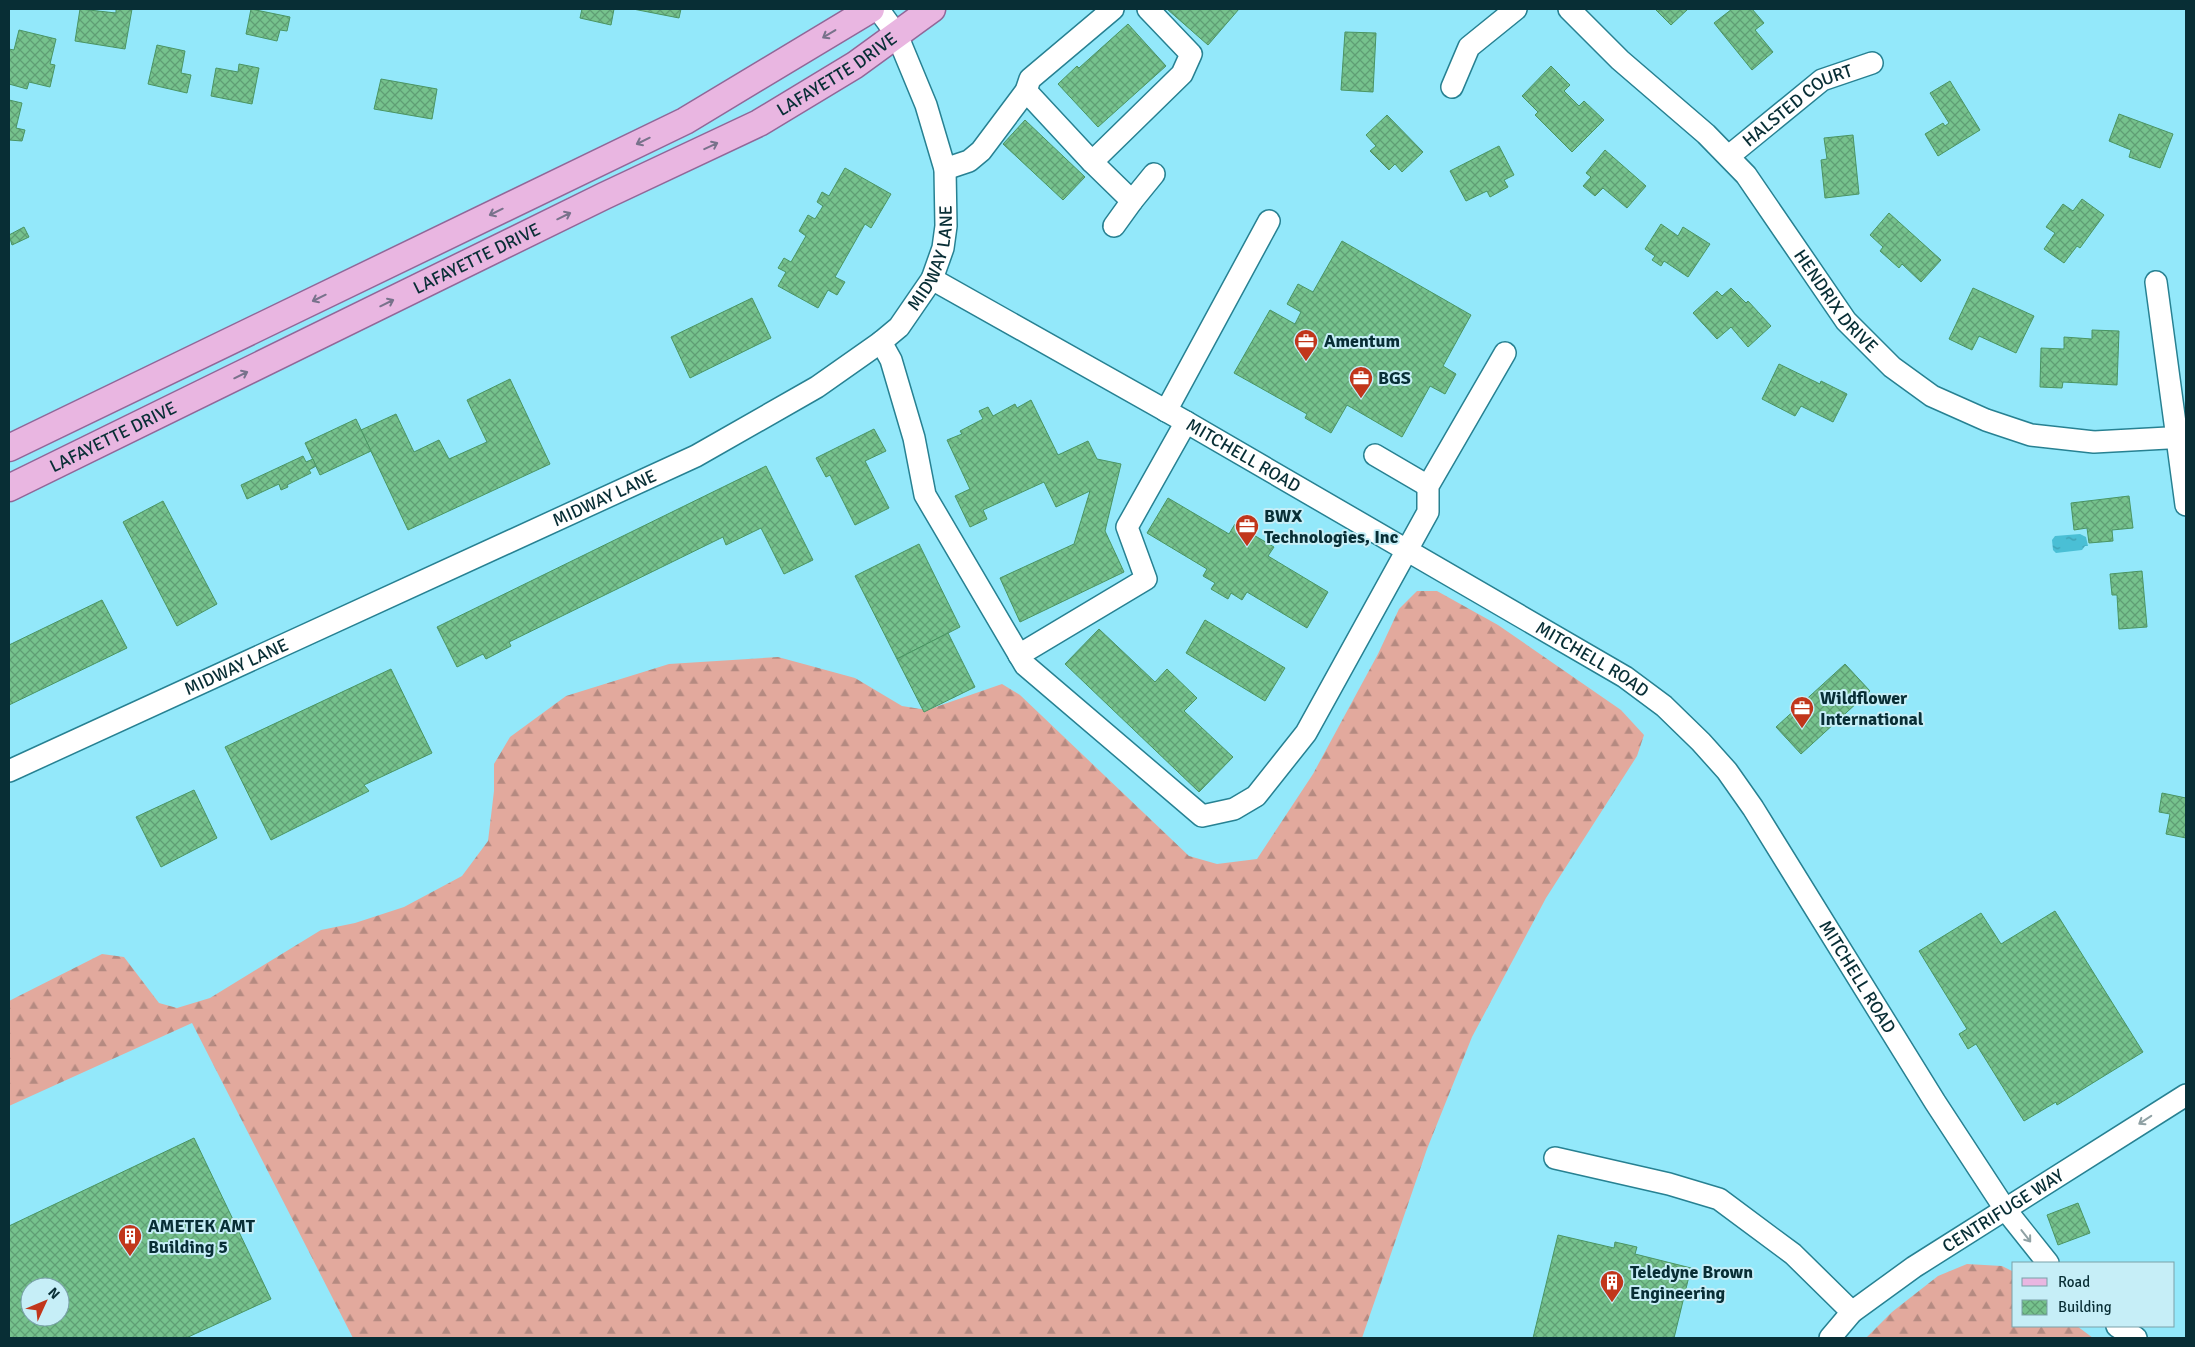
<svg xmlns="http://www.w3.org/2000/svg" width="2195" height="1347" viewBox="0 0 2195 1347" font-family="Signika,sans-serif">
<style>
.forest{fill:url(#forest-firs)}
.water{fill:url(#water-ripples)}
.building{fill:url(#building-cross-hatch);stroke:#4a9563;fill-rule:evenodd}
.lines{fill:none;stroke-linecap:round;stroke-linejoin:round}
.minor-casing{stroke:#278192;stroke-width:24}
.major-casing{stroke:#916798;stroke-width:29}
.minor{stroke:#fff;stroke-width:21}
.major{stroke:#e9b6e1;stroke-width:26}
.oneway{stroke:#78728b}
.oneway2{stroke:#90a1a4}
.labels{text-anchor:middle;stroke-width:4;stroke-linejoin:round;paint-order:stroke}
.street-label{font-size:18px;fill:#082e35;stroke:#c6eef7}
.poi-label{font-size:18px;font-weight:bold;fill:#082e35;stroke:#c6eef7;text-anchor:start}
</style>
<defs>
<pattern id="forest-firs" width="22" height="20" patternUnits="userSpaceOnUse" patternTransform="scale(1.25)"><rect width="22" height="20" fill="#e2a99d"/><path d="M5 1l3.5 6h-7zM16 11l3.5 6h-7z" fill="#b58a81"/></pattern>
<pattern id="water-ripples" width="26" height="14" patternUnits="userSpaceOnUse" patternTransform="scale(1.25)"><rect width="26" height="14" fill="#4abfd5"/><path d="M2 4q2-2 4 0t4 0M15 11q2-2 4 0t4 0" fill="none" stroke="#3c9cae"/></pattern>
<pattern id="building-cross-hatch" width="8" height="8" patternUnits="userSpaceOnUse" patternTransform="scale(1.25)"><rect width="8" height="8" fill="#76c28d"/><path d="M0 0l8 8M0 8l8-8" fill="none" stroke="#5f9e74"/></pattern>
</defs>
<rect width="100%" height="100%" fill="#93e8fa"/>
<g class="forest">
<path d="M1417,591H1437L1498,625L1621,710L1644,735L1637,756L1546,898L1472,1037L1427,1149L1362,1338H353L192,1023L9,1106V1001L102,954L124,957L159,1003L177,1008L210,998L321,930L355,923L404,907L462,876L488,841L494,791V764L510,737L566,696L669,664L778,657L855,678L902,706L927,710L1002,684L1020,695L1189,856L1217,864L1257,859L1313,774L1378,654L1399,609Z"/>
<path d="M1967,1264L2002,1266L2014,1272V1326H2077L2093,1338H1866L1892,1312L1938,1276Z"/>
</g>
<path class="water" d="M2080,534L2086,537L2088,546H2085L2082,550L2056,553L2053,550L2052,540L2055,536Z"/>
<g class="building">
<path d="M80,9L116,13V9H132L125,49L75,41Z"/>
<path d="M251,9L290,17L287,31L280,30L277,41L246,34Z"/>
<path d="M582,9H614L611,25L580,18Z"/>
<path d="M633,9H681L679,18Z"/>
<path d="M1167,9H1239L1208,45Z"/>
<path d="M1655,9H1688L1671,25Z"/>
<path d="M1732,9H1752L1764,23L1755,30L1773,52L1752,70L1714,23Z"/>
<path d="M1128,24L1166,66L1098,127L1058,84L1077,66L1079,68Z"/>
<path d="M19,30L56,39L50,64L55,65L50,87L29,82L27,89L9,84V49L14,50Z"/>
<path d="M1345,32L1376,33L1373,92L1341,90Z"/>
<path d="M157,45L185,51L181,73L191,75L187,93L148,84Z"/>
<path d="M239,64L259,68L252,104L211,96L216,68L238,72Z"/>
<path d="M1551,66L1570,85L1564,91L1579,106L1584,101L1604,120L1572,152L1535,115L1538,112L1522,96Z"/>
<path d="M381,79L437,89L432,119L374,109Z"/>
<path d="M1950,81L1980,130L1938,156L1925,134L1943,123L1945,126L1949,123L1930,93Z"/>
<path d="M9,100L22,103L16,128L25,130L22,141L9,140Z"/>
<path d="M2119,114L2173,134L2160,168L2129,157L2131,150L2109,141Z"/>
<path d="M1387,115L1423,152L1402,172L1395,164L1389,170L1370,151L1376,146L1366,135Z"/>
<path d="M1025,120L1085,177L1063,200L1003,144Z"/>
<path d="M1853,135L1859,194L1825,198L1821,160L1827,159L1824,138Z"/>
<path d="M1499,146L1514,175L1504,180L1508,187L1490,197L1487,191L1466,201L1450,171Z"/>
<path d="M1605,150L1646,186L1627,208L1603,188L1595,196L1583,186L1591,177L1586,173Z"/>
<path d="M845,168L891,194L871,228L865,224L835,277L845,282L837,295L828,290L818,308L778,286L786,272L778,268L784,258L791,262L806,236L799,231L808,215L815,219L823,206L817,202L822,192L829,196Z"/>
<path d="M2082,199L2104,215L2080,248L2077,246L2064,263L2044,249L2055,233L2046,227L2063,204L2073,211Z"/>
<path d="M1889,213L1941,260L1921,282L1902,264L1899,268L1880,251L1883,247L1870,235Z"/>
<path d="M1661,224L1678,236L1683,227L1710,244L1688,277L1664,261L1661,266L1652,260L1655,256L1645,249Z"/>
<path d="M24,227L29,237L12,245L9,235Z"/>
<path d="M1342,241L1471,315L1443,366L1456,374L1445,394L1430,386L1402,437L1347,405L1331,433L1305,418L1307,414L1234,373L1270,310L1295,324L1301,312L1287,304L1298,284L1313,292Z"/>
<path d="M1731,288L1746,303L1748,301L1771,326L1748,347L1731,327L1717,339L1693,313L1717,291L1722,296Z"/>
<path d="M1973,288L2034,316L2016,353L1979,336L1972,350L1949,339Z"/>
<path d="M752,298L771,338L690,378L671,337Z"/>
<path d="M2092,330L2119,331L2117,385L2063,382L2062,388L2040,387L2041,348L2064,349V337L2092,339Z"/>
<path d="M1779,364L1820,384L1821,381L1847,394L1833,422L1801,406L1795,416L1762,399Z"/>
<path d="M510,379L550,464L408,530L361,430L396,414L414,452L439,440L449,459L487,442L467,400Z"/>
<path d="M1031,400L1058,455L1088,441L1097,459L1121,464L1105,531L1124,572L1020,622L1000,578L1074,544L1090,491L1056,507L1044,482L983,510L987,519L970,527L955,496L970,489L947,440L962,434L960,431L983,419L979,411L988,407L993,416L1015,404L1017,408Z"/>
<path d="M356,419L371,451L320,475L305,443Z"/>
<path d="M874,429L886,451L865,461L889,508L855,525L830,475L826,477L816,458Z"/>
<path d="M303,456L306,462L313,459L316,466L309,470L311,473L287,485L288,487L281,490L279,484L247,499L241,485Z"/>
<path d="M766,466L813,560L784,574L761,528L726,545L723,537L509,642L511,646L486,659L483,654L457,667L437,627Z"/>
<path d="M2129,496L2133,528L2112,530L2113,541L2089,543L2087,528L2074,530L2071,503Z"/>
<path d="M1168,498L1229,534L1235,524L1274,547L1268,556L1328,592L1307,628L1247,592L1242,600L1231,593L1228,599L1211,589L1215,583L1203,576L1207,569L1147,533Z"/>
<path d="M163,501L217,604L177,626L123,522Z"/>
<path d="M919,544L960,627L897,659L855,576Z"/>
<path d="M2142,571L2147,627L2119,629L2117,595H2112L2110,574Z"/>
<path d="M102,600L127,648L9,705V645Z"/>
<path d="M1205,620L1285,668L1265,701L1186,653Z"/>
<path d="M1099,629L1155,682L1167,669L1197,698L1184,711L1233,757L1199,792L1065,664Z"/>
<path d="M948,633L975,687L924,712L897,659Z"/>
<path d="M1845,664L1870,691L1801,754L1776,727Z"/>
<path d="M391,669L432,753L364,785L369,791L271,840L225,747Z"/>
<path d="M194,790L217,838L161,867L136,817Z"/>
<path d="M2162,793L2186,798V838L2166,834L2170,814L2159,812Z"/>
<path d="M2055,911L2143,1052L2057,1105L2056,1102L2024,1121L1976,1044L1968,1049L1959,1034L1967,1029L1919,951L1981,913L2001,944Z"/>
<path d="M194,1138L271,1299L186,1338H9V1226ZM30,1287H60V1317H30Z"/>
<path d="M2078,1203L2090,1233L2058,1245L2047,1215Z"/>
<path d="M1558,1235L1614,1248L1615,1242L1637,1247L1635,1254L1691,1268L1674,1338H1533Z"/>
</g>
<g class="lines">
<g class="minor-casing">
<g id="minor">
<path id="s1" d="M1569,9L1620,60L1706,134L1746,175L1846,321L1892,367L1932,396L1986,420L2031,435L2094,442L2186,437"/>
<path d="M1452,87L1469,47L1516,9"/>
<path d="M1026,91L1092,162L1182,74L1191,54L1148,9"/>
<path id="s2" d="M1729,156L1822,80L1872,63"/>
<path d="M1092,162L1132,201L1114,226"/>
<path d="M945,169L969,161L981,151L1026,91L1030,79L1113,9"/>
<path d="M1132,201L1154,174"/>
<path id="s3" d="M932,279L1186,422L1625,677L1664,706L1701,742L1727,771L1753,808L1935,1102L2005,1209L2048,1263"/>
<path d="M2156,282L2186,505"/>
<path d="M881,342L891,360L914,438L925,495L1025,665L1202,816L1234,809L1256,796L1306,733L1428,512V486L1505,353"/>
<path d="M1166,411L1269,221"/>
<path d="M1375,455L1428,486"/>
<path d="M1019,655L1146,579L1127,527L1186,422"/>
<path id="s4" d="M9,771L696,456L817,387L881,342L899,327L932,279L943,248L946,226L945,169L926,105L897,35L878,9"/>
<path d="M1555,1158L1669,1184L1719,1199L1793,1254L1852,1312"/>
<path d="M2117,1326L2136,1338"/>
<path id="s5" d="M1830,1338L1852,1312L1914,1267L2186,1095"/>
</g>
</g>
<g class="major-casing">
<g id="major">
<path d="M9,448L685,121L871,9"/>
<path id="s6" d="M9,488L604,196L759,123L855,65L932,9"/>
</g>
</g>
<use href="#minor" class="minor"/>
<use href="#major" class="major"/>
</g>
<defs><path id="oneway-shaft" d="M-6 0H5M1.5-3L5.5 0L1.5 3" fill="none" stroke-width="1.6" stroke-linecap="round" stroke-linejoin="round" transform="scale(1.25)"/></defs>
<g class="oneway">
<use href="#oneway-shaft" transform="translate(829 34) rotate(149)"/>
<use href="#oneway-shaft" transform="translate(643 141) rotate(154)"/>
<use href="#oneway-shaft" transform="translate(711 146) rotate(-25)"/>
<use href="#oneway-shaft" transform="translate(496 212) rotate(154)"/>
<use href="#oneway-shaft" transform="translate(564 216) rotate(-26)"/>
<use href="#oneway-shaft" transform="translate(319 298) rotate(154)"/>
<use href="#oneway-shaft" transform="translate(387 303) rotate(-26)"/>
<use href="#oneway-shaft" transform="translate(241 375) rotate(-26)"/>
</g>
<g class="oneway2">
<use href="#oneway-shaft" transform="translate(2145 1120) rotate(147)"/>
<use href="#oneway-shaft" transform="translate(2026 1236) rotate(52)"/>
</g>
<defs>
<g id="office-pin" transform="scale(1.25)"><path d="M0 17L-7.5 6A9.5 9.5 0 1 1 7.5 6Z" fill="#c1361b" stroke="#c6eef7"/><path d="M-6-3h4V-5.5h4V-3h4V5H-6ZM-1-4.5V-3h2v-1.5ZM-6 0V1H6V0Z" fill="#fff"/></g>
<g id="building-pin" transform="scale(1.25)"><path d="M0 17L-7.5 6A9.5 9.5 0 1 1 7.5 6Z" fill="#c1361b" stroke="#c6eef7"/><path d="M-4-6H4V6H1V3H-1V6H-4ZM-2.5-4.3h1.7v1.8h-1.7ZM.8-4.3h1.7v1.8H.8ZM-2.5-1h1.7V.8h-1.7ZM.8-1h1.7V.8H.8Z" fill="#fff"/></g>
</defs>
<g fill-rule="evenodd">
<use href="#office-pin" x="1306" y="341"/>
<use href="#office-pin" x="1361" y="378"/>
<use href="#office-pin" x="1247" y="526"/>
<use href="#office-pin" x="1802" y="708"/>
<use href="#building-pin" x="130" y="1236"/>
<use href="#building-pin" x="1612" y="1282"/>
</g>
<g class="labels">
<g class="street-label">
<text dy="6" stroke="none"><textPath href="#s6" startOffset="926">LAFAYETTE DRIVE</textPath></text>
<text dy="6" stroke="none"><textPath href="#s2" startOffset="86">HALSTED COURT</textPath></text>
<text dy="6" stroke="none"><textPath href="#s4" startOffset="1075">MIDWAY LANE</textPath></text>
<text dy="6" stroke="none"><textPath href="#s6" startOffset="521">LAFAYETTE DRIVE</textPath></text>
<text dy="6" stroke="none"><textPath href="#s1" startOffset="398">HENDRIX DRIVE</textPath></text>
<text dy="6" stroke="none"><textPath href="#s6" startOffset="116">LAFAYETTE DRIVE</textPath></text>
<text dy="6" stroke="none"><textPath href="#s3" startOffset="358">MITCHELL ROAD</textPath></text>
<text dy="6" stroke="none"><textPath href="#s4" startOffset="655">MIDWAY LANE</textPath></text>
<text dy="6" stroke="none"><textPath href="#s3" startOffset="762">MITCHELL ROAD</textPath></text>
<text dy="6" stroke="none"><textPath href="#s4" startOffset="250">MIDWAY LANE</textPath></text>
<text dy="6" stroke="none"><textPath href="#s3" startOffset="1182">MITCHELL ROAD</textPath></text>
<text dy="6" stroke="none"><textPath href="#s5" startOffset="216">CENTRIFUGE WAY</textPath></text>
</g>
<g class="poi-label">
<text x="1324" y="347">Amentum</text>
<text x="1378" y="384">BGS</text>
<text x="1264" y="522">BWX<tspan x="1264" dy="21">Technologies, Inc</tspan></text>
<text x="1820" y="704">Wildflower<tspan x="1820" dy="21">International</tspan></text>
<text x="148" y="1232">AMETEK AMT<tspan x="148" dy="21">Building 5</tspan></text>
<text x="1630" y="1278">Teledyne Brown<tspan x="1630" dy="21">Engineering</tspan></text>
</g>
</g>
<rect width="2195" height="1347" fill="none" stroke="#082e35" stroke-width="20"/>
<rect x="2012" y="1262" width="162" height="65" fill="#c6eef7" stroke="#7aa1a9"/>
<rect x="2022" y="1278" width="25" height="8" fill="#e9b6e1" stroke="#7aa1a9"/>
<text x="2058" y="1287" font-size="15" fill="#082e35">Road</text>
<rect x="2022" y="1300" width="25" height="15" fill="url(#building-cross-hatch)" stroke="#7aa1a9"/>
<text x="2058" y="1312" font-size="15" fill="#082e35">Building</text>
<g transform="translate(45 1302) rotate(46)"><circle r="24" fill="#c6eef7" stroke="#7aa1a9"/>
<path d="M0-4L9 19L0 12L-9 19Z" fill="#c1361b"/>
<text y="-8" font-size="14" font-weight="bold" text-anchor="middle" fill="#082e35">N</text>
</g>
</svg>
